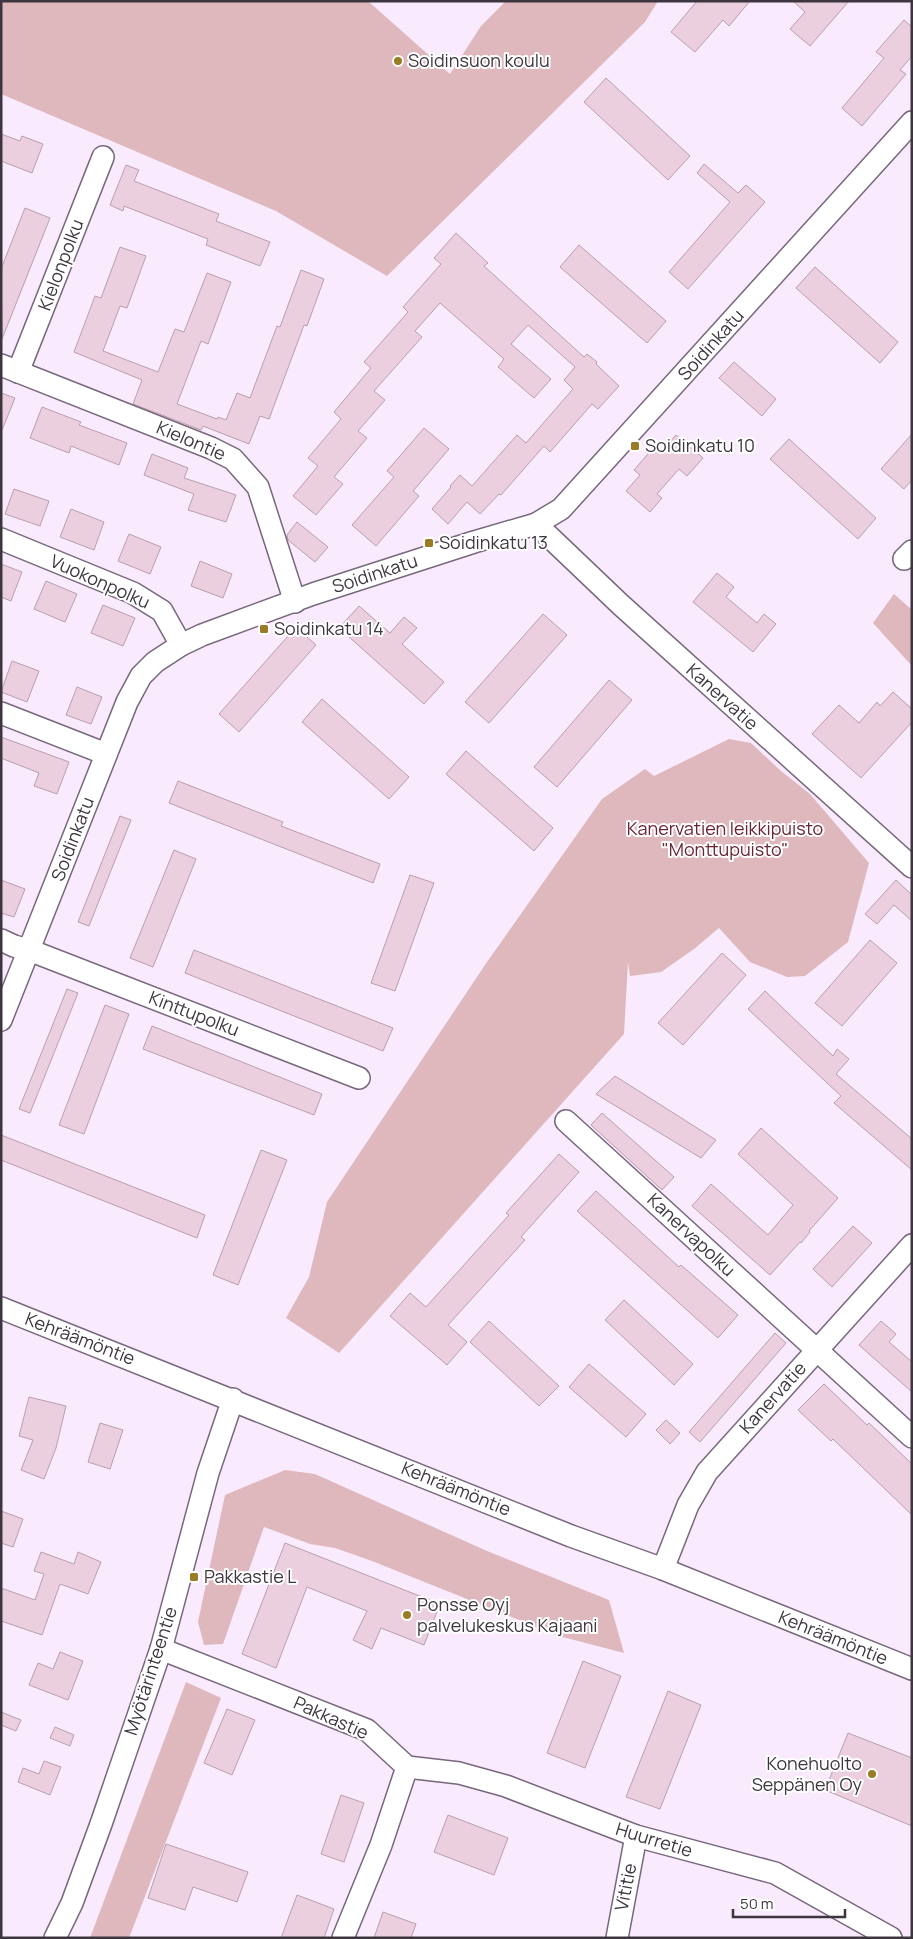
<svg xmlns="http://www.w3.org/2000/svg" width="913" height="1939" viewBox="0 0 913 1939" font-family="Manrope,sans-serif">
<style>
.green{fill:#deb8bc}
.building{fill:#ebcfde;stroke:#b99fad}
.lines{fill:none;stroke-linecap:round;stroke-linejoin:round}
.minor-casing{stroke:#78687d;stroke-width:24}
.minor{stroke:#fff;stroke-width:21}
.poi-dot{fill:#997c25;stroke:#fff;stroke-width:2}
.labels{text-anchor:middle;stroke-width:4;stroke-linejoin:round;paint-order:stroke}
.poi-label{font-size:18px;fill:#3d363f;stroke:#fff;text-anchor:start}
.street-label{font-size:18px;fill:#3d363f;stroke:#fff}
.park-label{font-size:18px;fill:#692533;stroke:#fff}
</style>
<rect width="100%" height="100%" fill="#f9eafd"/>
<g class="green">
<path d="M1,1H368L450,74L481,26L506,1H658L645,22L387,276L276,211L1,94Z"/>
<path d="M894,594L912,610V666L873,623Z"/>
<path d="M729,739L751,743L781,771L810,794L869,863L848,942L805,976L787,977L750,962L719,928L694,949L661,972L630,976L628,962L624,1034L339,1353L286,1318L309,1277L327,1202L487,962L602,799L645,769L654,776Z"/>
<path d="M285,1470L315,1474L487,1551L609,1600L624,1653L559,1636L372,1561L335,1548L310,1544L264,1527L223,1644L204,1645L198,1622L225,1495Z"/>
<path d="M186,1682L221,1698L129,1938H90Z"/>
</g>
<g class="building">
<path d="M697,1H750L729,26L723,20L695,52L671,32Z"/>
<path d="M793,1H849L810,46L790,29L805,12Z"/>
<path d="M904,20L912,27V56L900,70L906,74L862,126L842,108L884,58L876,52Z"/>
<path d="M606,78L690,156L668,180L584,102Z"/>
<path d="M1,134L20,141L22,136L43,144L32,173L1,161Z"/>
<path d="M704,164L738,193L746,185L765,202L688,289L669,272L730,202L697,173Z"/>
<path d="M126,165L139,170L134,181L219,214L216,221L270,242L260,266L206,245L208,239L124,206L123,211L110,205Z"/>
<path d="M25,208L50,218L2,339L1,269Z"/>
<path d="M456,233L488,263L484,266L584,357L587,354L597,362L596,364L619,386L598,409L592,404L550,452L544,446L501,495L499,494L480,514L467,502L448,524L432,509L451,487L450,486L460,475L472,486L517,435L526,443L573,389L564,380L575,367L528,325L511,344L551,379L534,398L498,367L504,359L440,303L415,331L422,337L374,391L385,400L358,431L367,438L334,477L343,484L316,515L293,496L318,466L308,458L341,419L334,412L371,368L364,362L408,312L403,307L441,264L434,258Z"/>
<path d="M579,245L666,321L647,343L560,267Z"/>
<path d="M120,247L146,256L127,308L120,306L103,351L158,372L175,329L184,332L207,273L231,282L208,344L201,341L177,404L217,419L218,417L226,420L237,393L250,398L277,326L280,327L301,270L324,279L307,326L304,325L269,419L260,416L249,444L203,426L201,430L133,404L142,380L74,352L95,296L101,298Z"/>
<path d="M815,267L898,342L880,363L796,288Z"/>
<path d="M734,362L776,399L762,416L719,378Z"/>
<path d="M1,393L15,398L2,430H1Z"/>
<path d="M42,407L81,422L79,425L127,443L119,465L71,446L69,453L30,438Z"/>
<path d="M424,428L449,449L413,491L419,496L376,546L352,525L394,477L387,471Z"/>
<path d="M912,434V480L904,489L881,469Z"/>
<path d="M676,435L703,458L687,476L679,469L657,494L662,498L650,512L626,491L640,475L634,470L655,446L661,451Z"/>
<path d="M789,439L876,518L858,539L770,459Z"/>
<path d="M152,454L188,468L184,478L236,495L226,522L188,510L194,494L144,475Z"/>
<path d="M14,489L49,501L40,526L5,514Z"/>
<path d="M71,509L104,522L94,550L60,537Z"/>
<path d="M297,522L328,547L315,562L288,540L287,535Z"/>
<path d="M129,534L161,547L150,574L118,561Z"/>
<path d="M200,561L232,574L223,598L191,586Z"/>
<path d="M1,564L22,572L11,601L1,597Z"/>
<path d="M717,573L734,587L726,597L757,623L764,614L776,624L753,652L693,602Z"/>
<path d="M46,581L77,594L65,622L34,609Z"/>
<path d="M103,605L135,618L123,646L91,633Z"/>
<path d="M359,606L390,633L404,617L417,628L402,644L444,682L424,704L339,628Z"/>
<path d="M543,614L567,635L489,723L465,702Z"/>
<path d="M296,627L316,645L239,732L219,714Z"/>
<path d="M12,661L39,671L27,702L1,692Z"/>
<path d="M609,680L632,700L557,787L534,767Z"/>
<path d="M77,687L102,697L91,724L66,715Z"/>
<path d="M893,692L912,709V722L861,778L812,734L839,705L859,723L877,702L880,706Z"/>
<path d="M322,699L409,777L389,799L302,722Z"/>
<path d="M1,737L69,762L57,794L34,786L39,773L1,758Z"/>
<path d="M466,751L553,828L534,851L446,774Z"/>
<path d="M178,781L283,822L281,826L380,864L373,883L169,803Z"/>
<path d="M120,816L131,820L89,926L78,922Z"/>
<path d="M174,850L196,859L153,967L130,958Z"/>
<path d="M410,875L434,883L395,991L371,983Z"/>
<path d="M1,880L25,889L14,917L1,913Z"/>
<path d="M896,880L912,895V921L894,905L877,924L865,914Z"/>
<path d="M870,940L897,963L842,1026L815,1003Z"/>
<path d="M194,950L393,1028L383,1051L185,973Z"/>
<path d="M722,953L746,975L683,1045L658,1023Z"/>
<path d="M67,989L78,993L30,1113L19,1109Z"/>
<path d="M765,991L833,1056L837,1049L849,1059L836,1074L912,1139V1170L834,1103L841,1096L748,1009Z"/>
<path d="M105,1005L129,1014L84,1134L59,1125Z"/>
<path d="M152,1026L322,1094L314,1115L143,1049Z"/>
<path d="M615,1076L716,1140L701,1158L596,1094Z"/>
<path d="M602,1113L674,1177L662,1190L591,1125Z"/>
<path d="M761,1128L838,1198L809,1231L810,1232L801,1243L800,1242L770,1275L692,1206L711,1184L768,1235L793,1205L738,1154Z"/>
<path d="M1,1135L205,1215L197,1238L1,1160Z"/>
<path d="M261,1150L287,1160L238,1285L213,1275Z"/>
<path d="M559,1154L579,1172L521,1237L525,1240L448,1325L467,1342L447,1365L390,1316L410,1293L426,1307L509,1215L506,1213Z"/>
<path d="M596,1191L679,1267L681,1265L738,1315L718,1338L577,1211Z"/>
<path d="M853,1226L872,1243L832,1287L813,1269Z"/>
<path d="M624,1300L693,1364L674,1385L605,1320Z"/>
<path d="M489,1321L559,1386L539,1406L470,1342Z"/>
<path d="M881,1321L896,1334L889,1342L912,1362V1392L859,1345Z"/>
<path d="M775,1333L786,1343L700,1442L689,1432Z"/>
<path d="M589,1364L646,1414L626,1437L569,1387Z"/>
<path d="M824,1384L867,1425L869,1423L912,1464V1515L833,1439L831,1441L798,1410Z"/>
<path d="M29,1397L66,1406L56,1448L44,1479L21,1470L33,1440L19,1436Z"/>
<path d="M666,1420L680,1433L670,1444L656,1430Z"/>
<path d="M100,1423L123,1430L110,1469L88,1462Z"/>
<path d="M1,1511L23,1519L13,1547L1,1543Z"/>
<path d="M285,1543L440,1604L424,1645L381,1628L372,1649L353,1640L367,1611L307,1587L276,1668L242,1654Z"/>
<path d="M41,1552L74,1564L78,1552L101,1562L88,1594L60,1584L42,1635L1,1621V1588L35,1600L44,1574L34,1571Z"/>
<path d="M60,1652L83,1661L68,1700L29,1685L38,1663L53,1669Z"/>
<path d="M583,1661L621,1676L585,1768L547,1753Z"/>
<path d="M668,1691L701,1705L660,1809L626,1797Z"/>
<path d="M227,1709L255,1720L232,1775L204,1763Z"/>
<path d="M1,1712L21,1720L16,1731L1,1725Z"/>
<path d="M55,1727L74,1735L70,1746L50,1738Z"/>
<path d="M848,1733L912,1758V1826L825,1790Z"/>
<path d="M44,1761L61,1767L50,1795L18,1782L23,1768L39,1774Z"/>
<path d="M341,1795L364,1803L344,1862L321,1854Z"/>
<path d="M448,1815L508,1838L494,1875L434,1852Z"/>
<path d="M166,1844L248,1872L237,1902L193,1887L185,1910L148,1898Z"/>
<path d="M297,1895L334,1909L324,1938H281Z"/>
<path d="M383,1912L416,1924L411,1938H374Z"/>
</g>
<g class="lines">
<g class="minor-casing">
<g id="minor">
<path d="M1,365L211,448L233,459L258,487L295,602"/>
<path d="M18,372L103,157"/>
<path d="M536,524L621,605L912,867"/>
<path d="M1,539L133,593L162,611L181,645"/>
<path d="M904,559L912,551"/>
<path d="M1,713L106,754"/>
<path d="M1,940L14,946L29,950L359,1078"/>
<path d="M1,1020L127,702L141,676L155,662L181,645L202,635L313,594L474,542L536,524L561,509L912,122"/>
<path d="M566,1121L912,1437"/>
<path d="M1,1308L571,1536L663,1569L912,1669"/>
<path d="M663,1569L688,1505L707,1472L912,1245"/>
<path d="M161,1649L367,1730L407,1767L381,1845L343,1938"/>
<path d="M407,1767L459,1773L506,1786L636,1836L775,1873L891,1938"/>
<path d="M55,1938L72,1903L101,1824L161,1649L208,1473L233,1399"/>
<path d="M617,1938L636,1836"/>
</g>
</g>
<use href="#minor" class="minor"/>
</g>
<g class="poi-dot">
<circle cx="398" cy="61" r="5"/>
<rect x="630" y="441" width="10" height="10" rx="2.5"/>
<rect x="424" y="538" width="10" height="10" rx="2.5"/>
<rect x="259" y="624" width="10" height="10" rx="2.5"/>
<rect x="189" y="1572" width="10" height="10" rx="2.5"/>
<circle cx="407" cy="1615" r="5"/>
<circle cx="872" cy="1774" r="5"/>
</g>
<g class="labels">
<g class="poi-label">
<text x="408" y="67">Soidinsuon koulu</text>
<text x="645" y="452">Soidinkatu 10</text>
<text x="439" y="549">Soidinkatu 13</text>
<text x="274" y="635">Soidinkatu 14</text>
<text x="204" y="1583">Pakkastie L</text>
<text x="417" y="1611">Ponsse Oyj<tspan x="417" dy="21">palvelukeskus Kajaani</tspan></text>
<text x="862" y="1770" text-anchor="end">Konehuolto<tspan x="862" dy="21">Seppänen Oy</tspan></text>
</g>
<g class="street-label">
<text transform="translate(61 265) rotate(-69)" y="6">Kielonpolku</text>
<text transform="translate(711 345) rotate(-48)" y="6">Soidinkatu</text>
<text transform="translate(191 441) rotate(23)" y="6">Kielontie</text>
<text transform="translate(375 574) rotate(-18)" y="6">Soidinkatu</text>
<text transform="translate(100 582) rotate(24)" y="6">Vuokonpolku</text>
<text transform="translate(722 697) rotate(42)" y="6">Kanervatie</text>
<text transform="translate(73 839) rotate(-69)" y="6">Soidinkatu</text>
<text transform="translate(194 1014) rotate(21)" y="6">Kinttupolku</text>
<text transform="translate(691 1235) rotate(43)" y="6">Kanervapolku</text>
<text transform="translate(80 1339) rotate(21)" y="6">Kehräämöntie</text>
<text transform="translate(773 1398) rotate(-48)" y="6">Kanervatie</text>
<text transform="translate(456 1489) rotate(22)" y="6">Kehräämöntie</text>
<text transform="translate(833 1638) rotate(22)" y="6">Kehräämöntie</text>
<text transform="translate(151 1671) rotate(-72)" y="6">Myötärinteentie</text>
<text transform="translate(331 1718) rotate(24)" y="6">Pakkastie</text>
<text transform="translate(654 1840) rotate(17)" y="6">Huurretie</text>
<text transform="translate(626 1887) rotate(-79)" y="6">Vititie</text>
</g>
<g class="park-label">
<text x="725" y="835">Kanervatien leikkipuisto<tspan x="725" dy="21">"Monttupuisto"</tspan></text>
</g>
</g>
<rect width="913" height="1939" fill="none" stroke="#3d363f" stroke-width="5"/>
<path d="M733 1909v8h112v-8" fill="none" stroke="#3d363f" stroke-width="2.5"/>
<text x="740" y="1909" font-size="15" fill="#3d363f" stroke="#ffffff" stroke-width="4" paint-order="stroke">50 m</text>
</svg>
